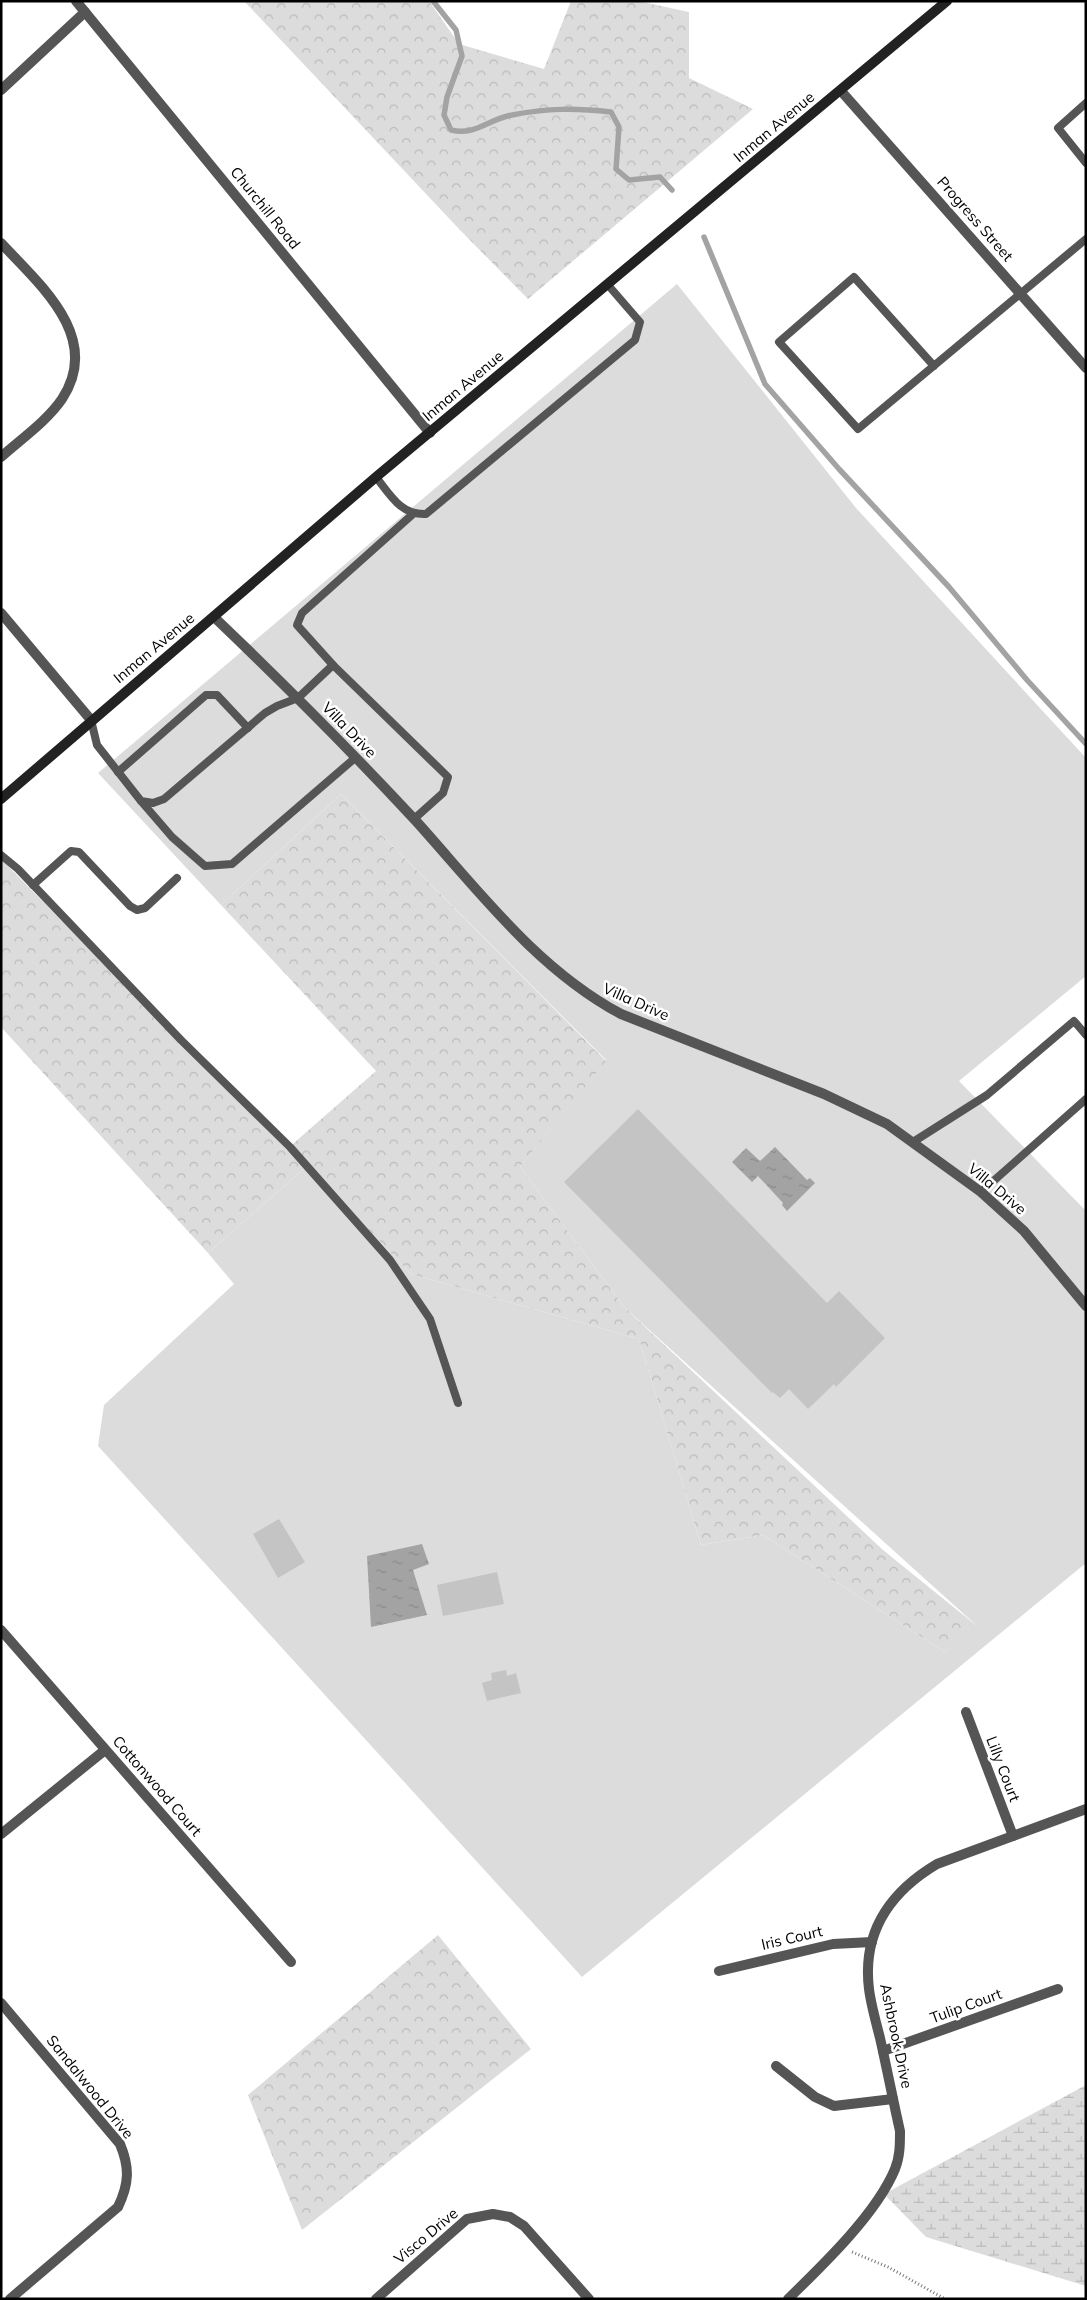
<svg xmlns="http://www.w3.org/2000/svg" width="1087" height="2300" viewBox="0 0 1087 2300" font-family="Mulish,sans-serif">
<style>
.green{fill:#dcdcdc}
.forest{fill:url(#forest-crowns)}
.wetland{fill:url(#wetland-marsh)}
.water{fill:url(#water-ripples)}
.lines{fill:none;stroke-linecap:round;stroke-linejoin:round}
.stream{stroke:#a3a3a3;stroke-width:5.5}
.building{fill:#c4c4c4}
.path{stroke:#777;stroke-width:3;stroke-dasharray:1 2.5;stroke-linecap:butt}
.lane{stroke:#555;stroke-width:8}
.street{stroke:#555;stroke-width:10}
.secondary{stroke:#222;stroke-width:10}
.labels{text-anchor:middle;stroke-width:5;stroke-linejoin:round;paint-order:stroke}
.street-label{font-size:15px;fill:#000;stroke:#fff}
</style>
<defs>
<pattern id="forest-crowns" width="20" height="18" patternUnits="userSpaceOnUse" patternTransform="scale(1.25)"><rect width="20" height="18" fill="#dcdcdc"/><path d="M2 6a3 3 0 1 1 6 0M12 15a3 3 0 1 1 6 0" fill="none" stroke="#bbb"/></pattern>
<pattern id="wetland-marsh" width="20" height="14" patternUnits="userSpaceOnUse" patternTransform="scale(1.25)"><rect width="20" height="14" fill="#dcdcdc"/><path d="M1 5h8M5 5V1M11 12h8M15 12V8" fill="none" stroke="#bbb"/></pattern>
<pattern id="water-ripples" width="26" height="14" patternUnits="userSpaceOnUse" patternTransform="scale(1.25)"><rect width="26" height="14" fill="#a3a3a3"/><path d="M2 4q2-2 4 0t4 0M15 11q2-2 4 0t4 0" fill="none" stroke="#8b8b8b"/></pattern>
</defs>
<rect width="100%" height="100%" fill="#fff"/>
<path class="green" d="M677,284L856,508L1086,758V976L959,1081L1086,1211V1563L582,1977L98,1446L104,1405L234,1284L208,1253L307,1166L411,1274L639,1339L701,1545L763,1535L945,1652L976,1625L625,1308L520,1167L606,1060L341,794L221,905L98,773Z"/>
<g class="forest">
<path d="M244,1H429L459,44L544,69L571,1H638L689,12V78L753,109L528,299L461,231Z"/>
<path d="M341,794L606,1061L520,1167L625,1308L883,1550L977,1626L945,1652L763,1535L701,1545L639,1339L411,1274L307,1166L208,1253L1,1027V859L287,1149L376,1071L221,905Z"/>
<path d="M438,1935L531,2049L302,2230L248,2095Z"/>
</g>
<path class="wetland" d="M1086,2085V2286L926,2237L884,2194Z"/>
<g class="water">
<path d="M775,1147L807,1180L810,1178L815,1183L787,1211L782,1205L783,1203L758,1176L752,1182L732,1162L746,1148L760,1161Z"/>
<path d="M422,1544L429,1564L413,1570L427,1615L371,1627L367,1556Z"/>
</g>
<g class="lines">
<g class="stream">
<path d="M433,1L456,30L462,56L447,97L444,115L451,130C476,136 488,119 512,115C547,108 576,108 611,112L619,127L616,169L629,180L660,177L672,190"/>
<path d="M704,237L765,384L839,469L949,587L1027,680L1086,744"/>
</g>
</g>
<g class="building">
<path d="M638,1109L827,1303L839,1291L885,1338L836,1387L834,1384L808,1409L789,1389L780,1398L773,1392L772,1393L564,1182Z"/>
<path d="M279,1519L305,1562L278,1578L253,1534Z"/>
<path d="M497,1572L504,1604L443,1616L437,1585Z"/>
<path d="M506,1670L507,1676L516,1673L521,1693L487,1701L482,1683L492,1680L491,1673Z"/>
</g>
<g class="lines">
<path class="path" d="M852,2252L888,2267L945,2299"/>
<g class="lane">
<path d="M1086,103L1058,128L1086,163"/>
<path d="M934,366L854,277L779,342L858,429L1086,239"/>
<path d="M376,477C391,496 401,515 426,514L635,340L640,322L608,285"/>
<path d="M333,665L297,625L302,613L413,514"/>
<path d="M91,720L97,745L141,801L153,803L164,799L265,713L277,706L298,698L333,665L448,777L443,793L414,819"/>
<path d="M118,772L206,695H217L248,728"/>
<path d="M141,801L172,837L205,866L232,864L355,758"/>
<path d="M1,855L18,869L181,1040L290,1147L390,1260L430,1319L458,1403"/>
<path d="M33,885L71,851L79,852L130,906L137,910L145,908L177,878"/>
<path d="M913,1142L987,1095L1074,1021L1086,1035"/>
<path d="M981,1192L1086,1099"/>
</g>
<g class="street">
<path d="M76,1L430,433"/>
<path d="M1,90L85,12"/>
<path d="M841,91L1086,368"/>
<path d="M1,243C39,284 103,337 62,399C47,421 21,439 1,457"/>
<path d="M1,613L91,720"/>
<path d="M214,617C283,683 351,751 416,821C479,891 537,969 621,1014L824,1094L887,1124L981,1192L1024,1231L1086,1306"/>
<path d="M1,1630L291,1962"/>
<path d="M966,1712L1013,1836"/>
<path d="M1,1834L105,1750"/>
<path d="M719,1971L833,1944L872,1942"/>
<path d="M1,2003L120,2144C130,2168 129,2184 118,2207L10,2299"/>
<path d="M883,2051L1058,1989"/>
<path d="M776,2066L815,2097L834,2106L893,2099"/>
<path d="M376,2299L467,2219L493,2214L510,2217L524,2226L589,2299"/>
<path d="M788,2299C823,2265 877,2213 895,2169C900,2157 900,2144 900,2131C893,2100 887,2069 880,2038C876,2022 871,2005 869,1989C862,1932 890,1892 937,1864L1086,1809"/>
</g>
<path class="secondary" d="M1,799L376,477L947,1"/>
</g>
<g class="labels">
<g class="street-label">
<text transform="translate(774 127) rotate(-40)" y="5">Inman Avenue</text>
<text transform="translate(265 208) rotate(51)" y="5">Churchill Road</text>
<text transform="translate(975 219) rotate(49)" y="5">Progress Street</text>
<text transform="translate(463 386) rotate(-40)" y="5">Inman Avenue</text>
<text transform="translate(154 648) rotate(-40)" y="5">Inman Avenue</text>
<text transform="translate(349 730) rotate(46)" y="5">Villa Drive</text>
<text transform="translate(636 1002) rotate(24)" y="5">Villa Drive</text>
<text transform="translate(997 1189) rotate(40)" y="5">Villa Drive</text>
<text transform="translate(1003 1769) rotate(69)" y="5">Lilly Court</text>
<text transform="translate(157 1786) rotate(49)" y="5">Cottonwood Court</text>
<text transform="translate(792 1938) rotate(-13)" y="5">Iris Court</text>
<text transform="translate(966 2006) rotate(-20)" y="5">Tulip Court</text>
<text transform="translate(896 2036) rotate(78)" y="5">Ashbrook Drive</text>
<text transform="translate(90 2087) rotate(51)" y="5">Sandalwood Drive</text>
<text transform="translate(426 2236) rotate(-40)" y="5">Visco Drive</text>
</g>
</g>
<rect width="1087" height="2300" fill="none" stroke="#000000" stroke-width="5"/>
</svg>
